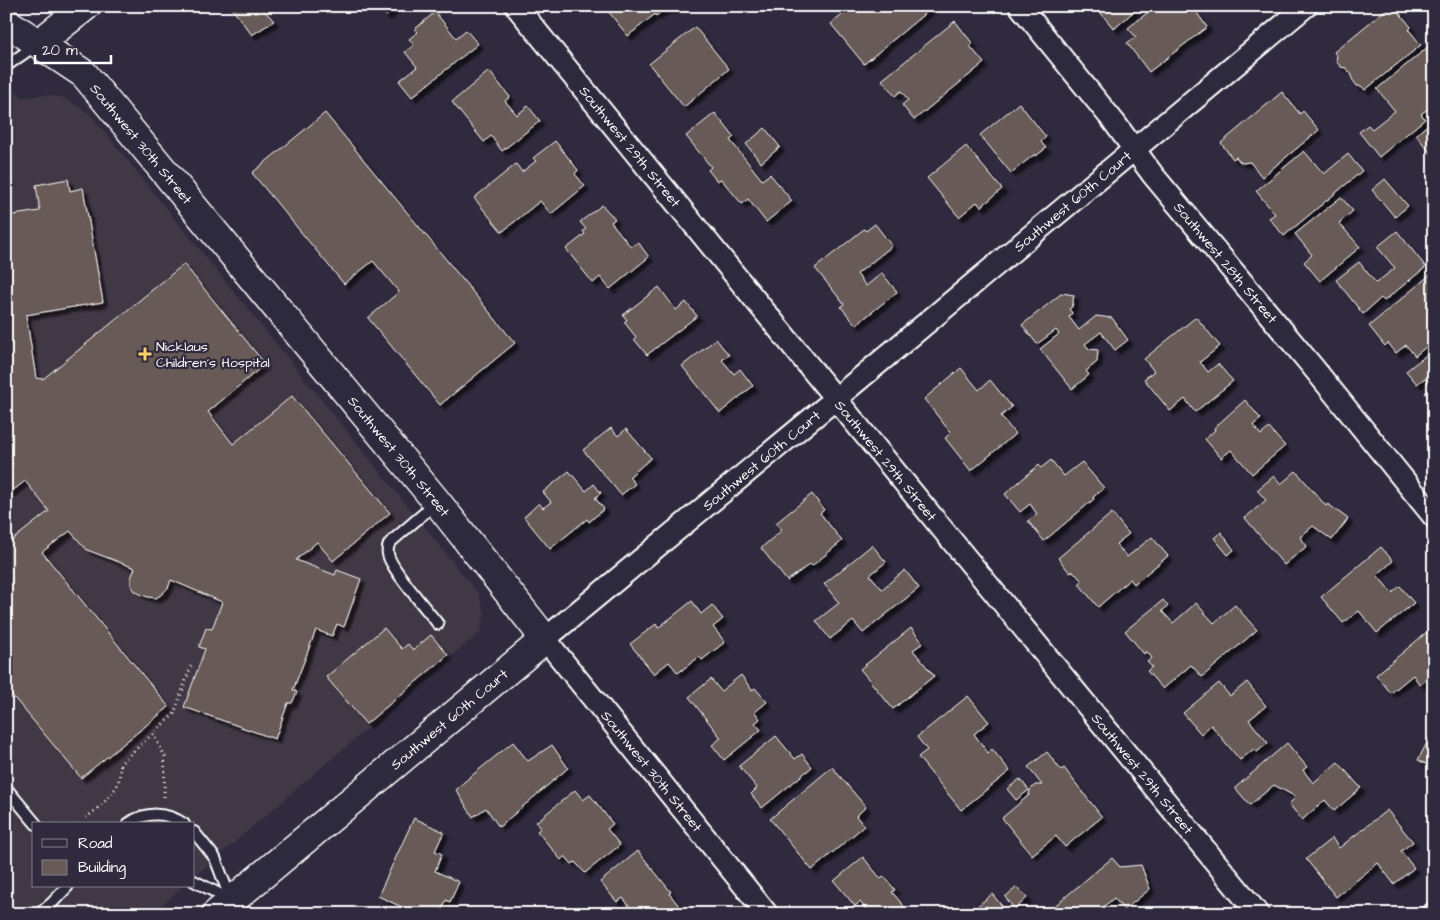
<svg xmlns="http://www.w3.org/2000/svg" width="1440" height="920" viewBox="0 0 1440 920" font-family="'Architects Daughter',sans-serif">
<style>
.built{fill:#403845}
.building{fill:#685a57;stroke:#fff;filter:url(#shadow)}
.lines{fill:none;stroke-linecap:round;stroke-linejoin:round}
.lane-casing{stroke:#fff;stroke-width:14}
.street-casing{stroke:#fff;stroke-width:25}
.secondary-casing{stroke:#fff;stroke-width:31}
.path{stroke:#fff;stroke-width:3;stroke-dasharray:1 4;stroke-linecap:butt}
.lane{stroke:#2f2a3d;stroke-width:10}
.street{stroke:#2f2a3d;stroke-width:21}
.secondary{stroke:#2f2a3d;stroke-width:28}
.poi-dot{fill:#ffd166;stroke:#2f2a3d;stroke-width:2}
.labels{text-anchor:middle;stroke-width:4.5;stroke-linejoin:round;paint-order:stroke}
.street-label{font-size:14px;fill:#fff;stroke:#2f2a3d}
.poi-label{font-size:14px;fill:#fff;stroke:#2f2a3d;text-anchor:start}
</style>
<defs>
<filter id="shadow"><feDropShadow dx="4.5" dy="4.5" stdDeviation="1" flood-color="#0009"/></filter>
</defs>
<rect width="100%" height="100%" fill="#2f2a3d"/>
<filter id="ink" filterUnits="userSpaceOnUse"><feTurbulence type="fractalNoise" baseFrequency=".02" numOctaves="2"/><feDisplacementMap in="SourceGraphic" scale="10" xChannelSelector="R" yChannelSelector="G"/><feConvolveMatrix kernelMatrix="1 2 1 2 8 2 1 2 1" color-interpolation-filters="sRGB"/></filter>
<g filter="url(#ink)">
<path class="built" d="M6,79L22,97L49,95L65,98L90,114L478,593L485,614L480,632L194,877V824H34V886H183L151,914H6Z"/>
<g class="building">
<path d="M230,6H260L274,21L252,35Z"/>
<path d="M378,6H398L386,16Z"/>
<path d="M604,6H675L670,10L667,7L656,16L655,14L628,36Z"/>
<path d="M853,6H934L864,64L831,24Z"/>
<path d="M1095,6H1140L1114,29Z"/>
<path d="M1156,6H1192L1207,27L1149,72L1127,43L1136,37L1128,28Z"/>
<path d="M1390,6H1394L1411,27L1409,30L1421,45L1365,90L1361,86H1357L1352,79V75L1346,68L1341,67L1336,61L1337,56L1334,52Z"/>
<path d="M435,12L456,38L466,30L478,44L412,97L399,81L417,67L405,52L414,45L409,39L418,32L415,29Z"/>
<path d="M955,21L973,44L970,46L984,63L914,120L902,105L908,100L901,91L895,96L882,80Z"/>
<path d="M695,27L729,69L684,107L649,64Z"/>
<path d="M1429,46L1434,52V104L1421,114L1425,119L1379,157L1359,132L1368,125L1372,129L1395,111L1377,89Z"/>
<path d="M489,71L510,97L505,101L517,115L528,106L540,121L502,151L491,136L484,142L452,102Z"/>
<path d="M1282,92L1300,114L1303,111L1319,130L1262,177L1250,162L1242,163L1239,161L1236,157L1233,159L1221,143Z"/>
<path d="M1019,103L1046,137L1041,142L1046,148L1036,156L1035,154L1011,173L980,135Z"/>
<path d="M325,113L515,343L440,405L368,318L399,292L373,261L344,284L252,173Z"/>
<path d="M715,113L734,137L730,140L762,180L770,174L792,201L766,222L748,199L742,204L721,179L717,181L708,170L711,167L686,136Z"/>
<path d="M1434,119V155L1433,156L1416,135Z"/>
<path d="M765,128L780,147L761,163L746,144Z"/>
<path d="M555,141L578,170L575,174L585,186L551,214L540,201L502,232L474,198L516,164L522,172L536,161L533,158Z"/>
<path d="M966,146L1002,189L981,207L977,202L959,217L927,178Z"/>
<path d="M1304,151L1324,174L1348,154L1362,171L1284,236L1269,218L1275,214L1256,191Z"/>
<path d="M68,179L70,191L83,188L103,302L26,315L36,378L43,379L184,264L265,364L208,412L233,444L292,396L390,513L333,561L317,542L296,560L335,575L337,570L361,579L344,627L337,624L332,636L316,630L293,690L297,692L292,703H288L275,739L184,707L205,649L199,647L206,628L212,629L222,602L171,580L168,588L162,594L156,598L148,597L142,595L135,591L131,585V578L135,568L87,550L70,531L42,552L169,707L81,778L6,688V545L49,511L25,481L6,496V466L9,468L13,464L6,456V216L40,211L36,185Z"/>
<path d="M1385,179L1408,206L1395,217L1372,190Z"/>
<path d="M1341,197L1353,211L1339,223L1360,247L1320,281L1304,262L1312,255L1295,234Z"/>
<path d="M602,205L615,219L611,222L631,247L638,242L649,257L610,289L600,277L593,283L566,249L585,234L583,231L586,229L580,222Z"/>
<path d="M875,224L892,246L857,274L866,286L882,273L897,292L856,325L841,307L844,304L815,268L864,229L866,231Z"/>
<path d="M1397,231L1426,267L1384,301L1381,298L1363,314L1336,280L1359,262L1376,283L1395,268L1377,247Z"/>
<path d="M1431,274L1434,277V340L1415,356L1406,345L1396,353L1388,343L1385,346L1369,326Z"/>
<path d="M659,287L676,310L686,302L697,316L647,355L634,339L636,337L624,322L627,320L623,315Z"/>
<path d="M1062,293L1074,295L1072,307L1069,309L1072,313L1069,317L1079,330L1096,316L1112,318L1128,340L1115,350L1101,332L1085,344L1089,349L1098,350L1097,362L1086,371L1089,375L1072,389L1040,349L1059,334L1056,330L1037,344L1022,325Z"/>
<path d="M1196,317L1220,346L1200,362L1208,372L1218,364L1233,381L1195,412L1185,399L1170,411L1144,379L1154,371L1144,359Z"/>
<path d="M716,339L729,355L722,360L734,374L740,369L753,386L720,413L682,366Z"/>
<path d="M1434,349V404L1425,393L1432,388L1425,378L1417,384L1406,371Z"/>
<path d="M961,368L979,390L990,380L1012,407L1001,416L1015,434L971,471L945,438L951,433L924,399Z"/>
<path d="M1245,400L1261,419L1253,425L1261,435L1269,428L1285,446L1252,474L1231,450L1221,458L1205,439L1215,430L1214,428Z"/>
<path d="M611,428L618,436L626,429L651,458L629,477L635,484L621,495L583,450Z"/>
<path d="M1051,460L1064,476L1082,462L1104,488L1093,497L1094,499L1044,541L1028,521L1037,514L1030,504L1020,512L1005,494L1039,465L1041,468Z"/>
<path d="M569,471L586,491L594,484L601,493L595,498L604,509L589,522L587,519L550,549L524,517L539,503L543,508L551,502L543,492Z"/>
<path d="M1296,471L1326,506L1328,504L1348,519L1332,540L1313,526L1300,537L1307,546L1284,565L1245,518L1266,500L1257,490L1274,476L1281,484Z"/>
<path d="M812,494L824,510L820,513L842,541L812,566L810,564L787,581L761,548L782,530L776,523Z"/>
<path d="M1112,513L1129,534L1116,544L1127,557L1152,537L1168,556L1134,584L1130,579L1098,607L1079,584L1082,581L1073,571L1070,573L1058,558Z"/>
<path d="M1221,532L1234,550L1228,555L1214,538Z"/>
<path d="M872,545L886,562L870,575L882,589L905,570L919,588L863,633L853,621L830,639L816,621L839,603L824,584Z"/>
<path d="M1381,547L1393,561L1377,575L1392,593L1400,586L1414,603L1377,633L1359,611L1343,623L1321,597Z"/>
<path d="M1163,600L1168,606L1162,611L1173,623L1196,603L1214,623L1235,605L1257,630L1202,677L1191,665L1163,689L1147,671L1152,667L1147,662L1152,658L1146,651L1144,654L1125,631Z"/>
<path d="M692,601L701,614L712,605L723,619L713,627L725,642L702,660L699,657L678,673L669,662L654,674L630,644L656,624L658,628Z"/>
<path d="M1434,626V682L1429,677L1420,685L1413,675L1391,693L1376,675Z"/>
<path d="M384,628L402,649L408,644L413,650L431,635L448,655L366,724L326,677Z"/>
<path d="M911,628L923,643L913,650L934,676L893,709L860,669Z"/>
<path d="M741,675L752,690L755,688L767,702L755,712L760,719L755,723L761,730L724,760L712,745L721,738L689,697L711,679L721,691Z"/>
<path d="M1247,682L1266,706L1249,720L1268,743L1257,752L1254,749L1240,760L1211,725L1201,734L1183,713L1219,683L1230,696Z"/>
<path d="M968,696L989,722L974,734L988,753L992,749L1010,771L961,810L918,757L927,750L917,737Z"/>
<path d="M1432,733H1434V768L1418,760Z"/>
<path d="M776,736L795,759L802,754L812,767L762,808L751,794L757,788L739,766Z"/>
<path d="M513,742L528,761L552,745L568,768L499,827L486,808L473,817L456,790L464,782Z"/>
<path d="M1287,743L1307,767L1303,770L1313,783L1338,762L1361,788L1334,811L1325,800L1302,820L1289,804L1296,797L1274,785L1250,805L1235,788Z"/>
<path d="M1047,752L1061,770L1064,768L1102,817L1065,847L1056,836L1032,855L1002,818L1029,795L1030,790L1035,785H1042L1028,767Z"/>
<path d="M832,767L866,807L856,816L864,826L812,870L770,819Z"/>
<path d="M1020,779L1029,790L1016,800L1007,789Z"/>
<path d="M575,790L583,800L590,795L613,824L607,829L620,845L585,873L575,862L572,864L565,856L561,860L537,831L541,828L536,822Z"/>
<path d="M1387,810L1413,842L1401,851L1414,868L1394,884L1378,863L1336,897L1306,859L1332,838L1339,848Z"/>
<path d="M414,818L444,832L435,851L442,854L435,871L459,882L450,902L446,900L440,914H417L378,896Z"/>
<path d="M638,851L671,892L669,893L685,914H631L634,912L623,898L617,902L600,882Z"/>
<path d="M863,857L881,879L884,876L895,890L892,892L907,910L903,914H870L860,902L855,906L834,881Z"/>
<path d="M1112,858L1120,867L1141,865L1150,889L1124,910L1114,898L1095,914H1056L1052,908Z"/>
<path d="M1017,887L1027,898L1015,909L1005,897Z"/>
<path d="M992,894L1007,912L1004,914H968Z"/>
<path d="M505,906L518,912L517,914H502Z"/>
</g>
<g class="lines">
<g class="lane-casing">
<g id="lane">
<path d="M6,66L36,45"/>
<path d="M436,503L393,540C389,543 387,548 388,554C390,568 428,611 438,624"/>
<path d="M6,788L36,824"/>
<path d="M128,824C146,811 167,812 184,824"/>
<path d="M194,832L215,858L231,900"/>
<path d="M194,881L231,900"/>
<path d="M39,914L53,902L68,886"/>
</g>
</g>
<g class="street-casing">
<g id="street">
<path id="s1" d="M516,6L857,425L1258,914"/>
<path id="s2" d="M1020,6L1114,122L1153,175L1312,366L1434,517"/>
<path id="s3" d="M767,914L545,639L857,381L1306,6"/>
<path d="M1433,914L1434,913"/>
</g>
</g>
<g class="secondary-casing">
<g id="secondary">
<path id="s4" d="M6,22L84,74L437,502L545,639L216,914"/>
<path d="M39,43L86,6"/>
</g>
</g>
<g class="path">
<path d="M153,734L165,756L164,797"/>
<path d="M86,818C97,808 116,795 119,779C120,774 120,768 121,763L174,714L192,663"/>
</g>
<use href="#lane" class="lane"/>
<use href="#street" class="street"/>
<use href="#secondary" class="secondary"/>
</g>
</g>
<path class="poi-dot" d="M142.5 346.5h5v5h5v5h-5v5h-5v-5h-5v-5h5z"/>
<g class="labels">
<g class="street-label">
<text dy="5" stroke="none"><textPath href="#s4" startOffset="184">Southwest 30th Street</textPath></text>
<text dy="5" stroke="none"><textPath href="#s1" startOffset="181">Southwest 29th Street</textPath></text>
<text dy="5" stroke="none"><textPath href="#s3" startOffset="1039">Southwest 60th Court</textPath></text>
<text dy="5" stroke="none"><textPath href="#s2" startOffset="329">Southwest 28th Street</textPath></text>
<text dy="5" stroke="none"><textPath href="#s4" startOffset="589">Southwest 30th Street</textPath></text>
<text dy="5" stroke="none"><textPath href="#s3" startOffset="634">Southwest 60th Court</textPath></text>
<text dy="5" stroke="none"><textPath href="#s1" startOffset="586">Southwest 29th Street</textPath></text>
<text transform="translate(449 719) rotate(-40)" y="5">Southwest 60th Court</text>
<text transform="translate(652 771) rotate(51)" y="5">Southwest 30th Street</text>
<text dy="5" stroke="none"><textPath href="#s1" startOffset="991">Southwest 29th Street</textPath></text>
</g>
<g class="poi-label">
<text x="156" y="351">Nicklaus<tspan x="156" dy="16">Children's Hospital</tspan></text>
</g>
</g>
<rect width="1440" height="920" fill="none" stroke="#2f2a3d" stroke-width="25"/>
<rect x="12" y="12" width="1415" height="895" fill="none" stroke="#fff" stroke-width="2" filter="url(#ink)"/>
<rect x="32" y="822" width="162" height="65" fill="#2f2a3d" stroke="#827f8b"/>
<rect x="42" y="839" width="25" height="8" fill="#2f2a3d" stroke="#827f8b"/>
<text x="78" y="848" font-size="15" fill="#ffffff">Road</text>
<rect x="42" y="860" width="25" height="15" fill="#685a57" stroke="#827f8b"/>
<text x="78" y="872" font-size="15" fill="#ffffff">Building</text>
<path d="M35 55v8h76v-8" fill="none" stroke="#ffffff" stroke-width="2.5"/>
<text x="42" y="55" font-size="15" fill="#ffffff" stroke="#2f2a3d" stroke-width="4" paint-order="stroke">20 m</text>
</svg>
